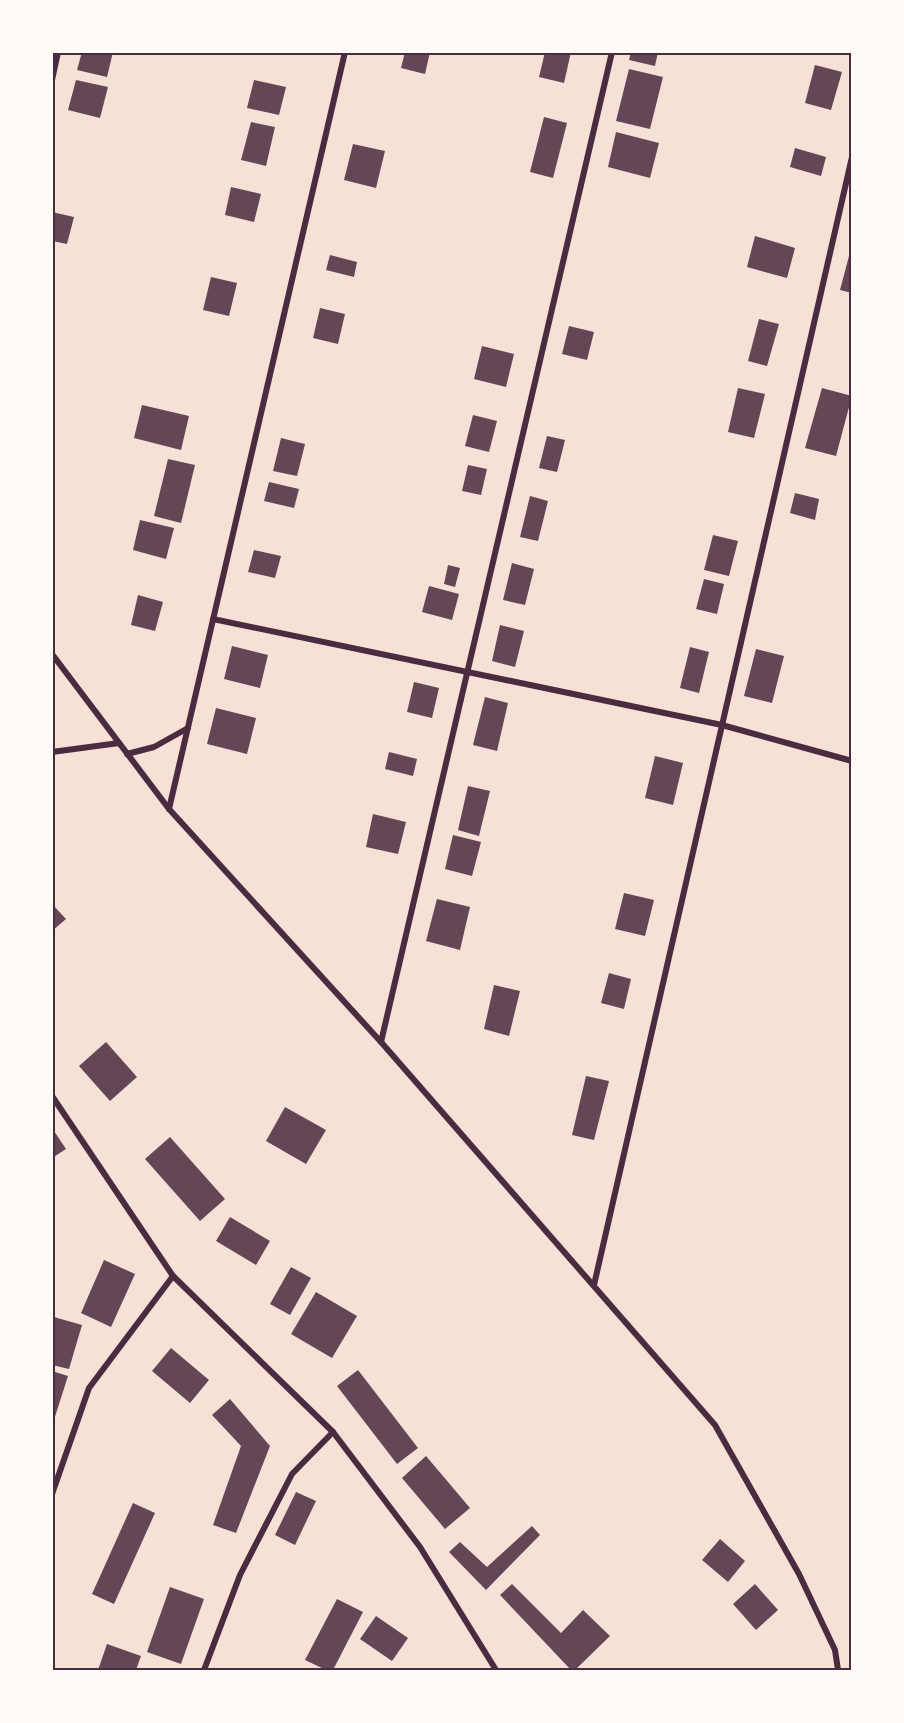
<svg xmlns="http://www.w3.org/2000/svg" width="904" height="1723" viewBox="0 0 904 1723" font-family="Montserrat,sans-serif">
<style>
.building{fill:#644757}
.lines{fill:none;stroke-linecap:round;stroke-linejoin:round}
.minor{stroke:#4a2c40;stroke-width:6}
.neatline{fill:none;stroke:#4a2c40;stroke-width:2}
</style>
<rect width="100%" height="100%" fill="#f7e1d7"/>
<g class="building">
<path d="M82,52H113L107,77L77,70Z"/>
<path d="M405,52H430L425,74L401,68Z"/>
<path d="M545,52H571L564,83L539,77Z"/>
<path d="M631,52H658L655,66L629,60Z"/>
<path d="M815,65L842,72L831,110L805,103Z"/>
<path d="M629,69L663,77L650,129L616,121Z"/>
<path d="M76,80L108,87L100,118L68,110Z"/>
<path d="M254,80L286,87L279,115L247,108Z"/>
<path d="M544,117L567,123L553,178L530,172Z"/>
<path d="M251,122L275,127L266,166L241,160Z"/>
<path d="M616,132L659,143L650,178L608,167Z"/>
<path d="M353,144L385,151L376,188L344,180Z"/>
<path d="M795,148L826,157L821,176L790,167Z"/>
<path d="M231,187L261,194L254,222L225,215Z"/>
<path d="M52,212L74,217L67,244L52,241Z"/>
<path d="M755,236L795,248L787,278L747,267Z"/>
<path d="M330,255L357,262L354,277L326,270Z"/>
<path d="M849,256H852V293L840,290Z"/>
<path d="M211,277L237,283L229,316L203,310Z"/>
<path d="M320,308L345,314L338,344L313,338Z"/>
<path d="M759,319L779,324L767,366L748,361Z"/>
<path d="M569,326L594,332L587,360L562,354Z"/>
<path d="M482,346L514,354L506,387L474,379Z"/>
<path d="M738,388L765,394L754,438L728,432Z"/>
<path d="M822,388L852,396L836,456L805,448Z"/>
<path d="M142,405L189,416L181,450L134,438Z"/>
<path d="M473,415L497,421L489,452L465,446Z"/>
<path d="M547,436L565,440L557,472L539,468Z"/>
<path d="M281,438L305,444L297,476L273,471Z"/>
<path d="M168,459L195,465L181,523L154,516Z"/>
<path d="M468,465L487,469L481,495L462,491Z"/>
<path d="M269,482L299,489L294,508L264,501Z"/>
<path d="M795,493L819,499L815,520L790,513Z"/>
<path d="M530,496L548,501L538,541L520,537Z"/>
<path d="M140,520L174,528L166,559L133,550Z"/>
<path d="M713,535L738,541L729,576L704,570Z"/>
<path d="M254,550L281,556L275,578L248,572Z"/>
<path d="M512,563L534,569L525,605L503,600Z"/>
<path d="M448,565L460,568L455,587L444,584Z"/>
<path d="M704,579L724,584L717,614L696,609Z"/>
<path d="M429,586L459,594L452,620L422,612Z"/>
<path d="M138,595L163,602L155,631L131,625Z"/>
<path d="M500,625L524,631L515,667L492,661Z"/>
<path d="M232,646L268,655L260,688L224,679Z"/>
<path d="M690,647L709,652L699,693L680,688Z"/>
<path d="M756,649L784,656L772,703L744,696Z"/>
<path d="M414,682L439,688L432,718L407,712Z"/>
<path d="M485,697L508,703L497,751L473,745Z"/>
<path d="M216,708L256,718L247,754L207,744Z"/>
<path d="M389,752L417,759L413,776L385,769Z"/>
<path d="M655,756L683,763L673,805L645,798Z"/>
<path d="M468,786L490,791L479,836L458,830Z"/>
<path d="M373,814L406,822L398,854L366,847Z"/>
<path d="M453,835L481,842L472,876L445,869Z"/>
<path d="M624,893L654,900L645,936L615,929Z"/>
<path d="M437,899L470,907L460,950L426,941Z"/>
<path d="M52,904L66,919L52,931Z"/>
<path d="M609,973L631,979L624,1009L601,1003Z"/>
<path d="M494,985L520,991L509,1036L484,1029Z"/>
<path d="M106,1042L137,1077L110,1101L79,1066Z"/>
<path d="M586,1076L609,1081L594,1140L572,1135Z"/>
<path d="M285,1107L326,1130L306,1164L266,1141Z"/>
<path d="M52,1128L66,1149L52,1158Z"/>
<path d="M170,1137L225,1199L200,1221L145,1159Z"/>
<path d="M230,1217L270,1241L256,1265L216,1241Z"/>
<path d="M104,1260L135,1274L111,1327L81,1313Z"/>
<path d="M291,1267L311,1278L290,1315L270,1304Z"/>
<path d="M316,1292L357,1316L332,1358L291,1334Z"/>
<path d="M54,1317L82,1325L69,1369L52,1365V1321Z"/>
<path d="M171,1348L209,1380L190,1403L152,1371Z"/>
<path d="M358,1370L418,1448L397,1464L337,1386Z"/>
<path d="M52,1371L68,1376L53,1423H52Z"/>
<path d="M230,1399L270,1446L236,1533L213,1525L241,1446L212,1415Z"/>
<path d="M426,1456L470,1508L445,1529L402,1478Z"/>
<path d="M296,1492L316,1501L295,1545L275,1535Z"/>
<path d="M133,1503L155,1513L114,1604L92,1594Z"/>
<path d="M532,1526L540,1535L486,1590L449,1552L460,1542L487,1567Z"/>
<path d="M720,1539L745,1561L728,1582L702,1560Z"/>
<path d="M512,1584L561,1633L583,1610L610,1636L575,1670H571L500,1595Z"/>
<path d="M755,1584L778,1610L756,1630L733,1604Z"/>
<path d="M170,1587L204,1599L181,1664L147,1652Z"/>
<path d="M337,1599L363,1612L333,1670H326L305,1660Z"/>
<path d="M376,1616L408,1638L392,1661L360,1639Z"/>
<path d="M107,1644L141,1656L136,1670H98Z"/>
</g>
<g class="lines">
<g class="minor">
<path d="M52,80L58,52"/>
<path d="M213,619L722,725L852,761"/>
<path d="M52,654L169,809L381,1042L715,1425L799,1574L835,1650L838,1670"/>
<path d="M52,752L119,743"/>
<path d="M127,754L154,747L188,728"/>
<path d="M169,809L345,52"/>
<path d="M381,1042L612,52"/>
<path d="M52,1096L173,1276L333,1432L420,1547L496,1670"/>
<path d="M594,1285L852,157"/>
<path d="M52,1494L89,1388L173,1276"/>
<path d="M204,1670L240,1575L292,1474L333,1432"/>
</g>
</g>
<rect width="904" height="1723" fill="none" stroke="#fffaf5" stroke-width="108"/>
<rect x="54" y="54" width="796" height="1615" class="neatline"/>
</svg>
